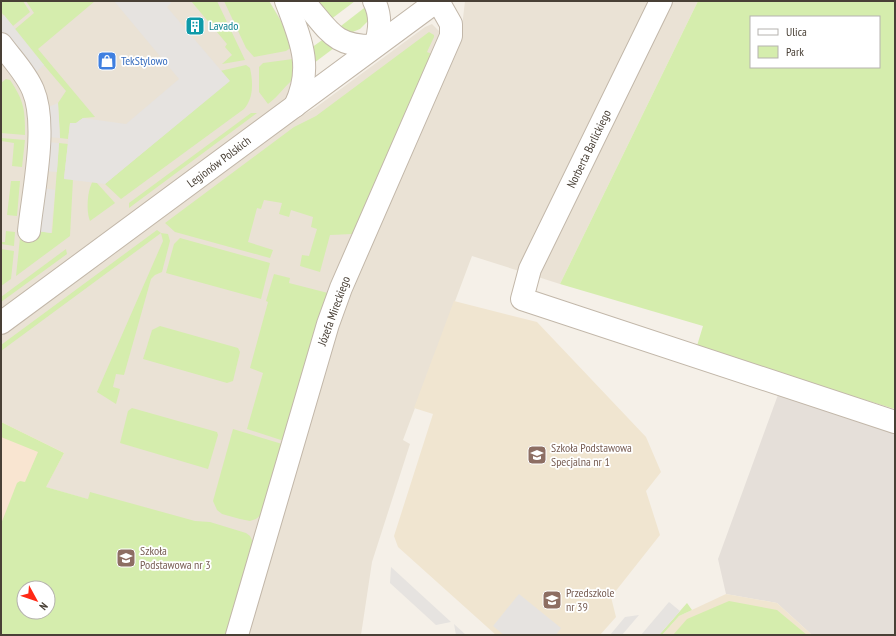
<svg xmlns="http://www.w3.org/2000/svg" width="896" height="636" viewBox="0 0 896 636" font-family="'PT Sans Narrow',sans-serif">
<style>
.residential{fill:#eae2d5}
.commercial{fill:#f9e5d1}
.industrial{fill:#e5dfd9}
.education{fill:#f0e5d0}
.green{fill:#d5edad;fill-rule:evenodd}
.parking{fill:#e6e3e0}
.lines{fill:none;stroke-linecap:round;stroke-linejoin:round}
.minor-casing{stroke:#c2b7a9;stroke-width:24}
.minor{stroke:#fff;stroke-width:22}
.labels{text-anchor:middle;stroke-width:3.5;stroke-linejoin:round;paint-order:stroke}
.culture-label{font-size:12px;fill:#0d838f;stroke:#fff;text-anchor:start}
.shop-label{font-size:12px;fill:#366cbe;stroke:#fff;text-anchor:start}
.street-label{font-size:12px;fill:#494036;stroke:#fff}
.education-label{font-size:12px;fill:#785e54;stroke:#fff;text-anchor:start}
</style>
<rect width="100%" height="100%" fill="#f5f0e8"/>
<g class="residential">
<path d="M1,1H269L288,31L298,67L289,94L282,102L1,311Z"/>
<path d="M465,1H698L560,284L472,256L403,440L410,444L372,562L361,635H222L248,545L45,487L64,453L1,422V336L288,123L315,108L425,27L432,24L441,33L462,27Z"/>
</g>
<path class="commercial" d="M1,422L64,453L1,571Z"/>
<path class="industrial" d="M779,392L895,429V635H812L777,603L726,594L718,559Z"/>
<g class="education">
<path d="M454,301L537,322L646,437L661,472L646,491L660,535L611,597L616,617L600,635H496L398,547L394,536L433,414L414,408Z"/>
<path d="M726,594L777,603L812,635H662L679,616Z"/>
</g>
<g class="green">
<path d="M1,1H23L30,12L13,26L1,12Z"/>
<path d="M26,1H95L38,49L95,117L83,118L76,123H70L68,139L60,138L58,103L66,91L14,30L34,13Z"/>
<path d="M191,1H217L245,60L222,64L232,55L225,47L227,44Z"/>
<path d="M224,1H269L295,45L286,51L254,57L246,48Z"/>
<path d="M316,1H355L330,20Z"/>
<path d="M698,1H895V409L696,349L703,326L560,284ZM751,17H879V67H751Z"/>
<path d="M368,5V21L360,29L350,33L337,29Z"/>
<path d="M429,32L434,35V37L427,52L434,55L353,234L330,235L320,272L300,266L302,255L309,256L317,229L311,227L313,217L291,210L289,217L279,214L282,203L264,200L261,209L257,208L248,242L273,250L270,258L175,232L165,223L294,127L316,116Z"/>
<path d="M325,38L334,48L314,63L311,48Z"/>
<path d="M293,59L297,76C286,84 279,96 268,104L259,92V67L263,63Z"/>
<path d="M246,65L250,68C253,82 254,98 244,109L121,199L105,184L229,81L220,71Z"/>
<path d="M6,79L10,80C24,101 25,109 25,135L1,133V83Z"/>
<path d="M251,113H257L129,208V203Z"/>
<path d="M1,138L25,140L22,167L12,166L14,143L1,141Z"/>
<path d="M59,143L68,144L64,178L73,179L70,236L16,276L20,238L36,239L37,231L52,233Z"/>
<path d="M11,181H20L17,216L7,215Z"/>
<path d="M93,181L96,182L115,203L90,221C86,212 87,190 93,181Z"/>
<path d="M157,230L161,233L168,234L170,241L162,272L155,275L151,279L124,375L116,374L113,387L120,389L116,404L97,392L163,241L161,233L1,351V345Z"/>
<path d="M6,231L15,232L14,246L1,244V242H5Z"/>
<path d="M180,238L270,263L261,299L166,273L174,244Z"/>
<path d="M1,249L14,251L11,279L1,286Z"/>
<path d="M66,249L67,254L1,302V297Z"/>
<path d="M274,274L290,278L289,283L328,293L284,441L247,429L263,373L250,368L268,302L266,301Z"/>
<path d="M160,326L238,348L240,352L233,381L227,383L143,359L152,330Z"/>
<path d="M132,408L217,432L218,435L208,469L120,443L128,411Z"/>
<path d="M1,422L64,453L46,487L88,499L90,492L195,521L210,522L246,533L250,536L254,544L229,635H1V524L17,483L20,481L25,482L38,452L1,437ZM24,588H48V612H24Z"/>
<path d="M233,429L282,444L263,513L256,519L250,521L240,519L222,514L217,510L213,501Z"/>
<path d="M729,601L777,610L807,635H673L687,619Z"/>
<path d="M687,603L692,610L679,616L662,635H659Z"/>
</g>
<g class="parking">
<path d="M114,1H170L171,3L167,7L230,81L105,184L64,179L70,123H76L83,118L126,124L179,79Z"/>
<path d="M4,15L44,65L34,74L1,33V18Z"/>
<path d="M58,103L60,138L47,137L46,108Z"/>
<path d="M47,142L59,143L57,172L44,171Z"/>
<path d="M42,188L55,190L51,233L37,231Z"/>
<path d="M391,567L451,622L436,625L390,583Z"/>
<path d="M519,594L561,628L556,635H504L493,626Z"/>
<path d="M669,602L680,611L659,635H641Z"/>
<path d="M639,615L622,635H610L625,617Z"/>
<path d="M454,624L466,635H456Z"/>
</g>
<g class="lines">
<g class="minor-casing">
<g id="minor">
<path d="M286,1C300,38 314,67 295,106"/>
<path d="M303,1C329,29 332,47 375,46"/>
<path d="M374,1C382,16 380,31 375,46"/>
<path d="M661,1L530,269L522,299L895,422"/>
<path d="M1,44C12,59 26,73 33,90C48,125 33,192 29,231"/>
<path d="M1,323L437,1"/>
<path d="M237,635L328,324L341,288L451,36V24L438,1"/>
</g>
</g>
<use href="#minor" class="minor"/>
</g>
<defs>
<g id="building-square" transform="scale(1)"><rect x="-9" y="-9" width="18" height="18" rx="4" fill="#0f9aa8" stroke="#fff"/><path d="M-4-6H4V6H1V3H-1V6H-4ZM-2.5-4.3h1.7v1.8h-1.7ZM.8-4.3h1.7v1.8H.8ZM-2.5-1h1.7V.8h-1.7ZM.8-1h1.7V.8H.8Z" fill="#fff"/></g>
<g id="shop-square" transform="scale(1)"><rect x="-9" y="-9" width="18" height="18" rx="4" fill="#3f7fe0" stroke="#fff"/><path d="M-5-2.5h2.3a2.7 3.5 0 0 1 5.4 0H5L5.5 6h-11ZM-1.5-2.5h3a1.5 2.3 0 0 0-3 0Z" fill="#fff"/></g>
<g id="school-square" transform="scale(1)"><rect x="-9" y="-9" width="18" height="18" rx="4" fill="#8d6e63" stroke="#fff"/><path d="M0-5L7-2L0 1L-7-2ZM-4 1L0 2.5L4 1V4Q0 6-4 4Z" fill="#fff"/></g>
</defs>
<g fill-rule="evenodd">
<use href="#building-square" x="195" y="26"/>
<use href="#shop-square" x="107" y="61"/>
<use href="#school-square" x="537" y="455"/>
<use href="#school-square" x="126" y="558"/>
<use href="#school-square" x="552" y="600"/>
</g>
<g class="labels">
<g class="culture-label">
<text x="209" y="30">Lavado</text>
</g>
<g class="shop-label">
<text x="121" y="65">TekStylowo</text>
</g>
<g class="street-label">
<text transform="translate(589 149) rotate(-64)" y="4">Norberta Barlickiego</text>
<text transform="translate(219 162) rotate(-37)" y="4">Legionów Polskich</text>
<text transform="translate(334 311) rotate(-70)" y="4">Józefa Mireckiego</text>
</g>
<g class="education-label">
<text x="551" y="452">Szkoła Podstawowa<tspan x="551" dy="14">Specjalna nr 1</tspan></text>
<text x="140" y="555">Szkoła<tspan x="140" dy="14">Podstawowa nr 3</tspan></text>
<text x="566" y="597">Przedszkole<tspan x="566" dy="14">nr 39</tspan></text>
</g>
</g>
<rect width="896" height="636" fill="none" stroke="#494036" stroke-width="4"/>
<rect x="750" y="16" width="130" height="52" fill="#ffffff" stroke="#b6b3af"/>
<rect x="758" y="29" width="20" height="6" fill="#ffffff" stroke="#b6b3af"/>
<text x="786" y="36" font-size="12" fill="#494036">Ulica</text>
<rect x="758" y="46" width="20" height="12" fill="#d5edad" stroke="#b6b3af"/>
<text x="786" y="56" font-size="12" fill="#494036">Park</text>
<g transform="translate(36 600) rotate(130)"><circle r="19" fill="#ffffff" stroke="#b6b3af"/>
<path d="M0-3L7 15L0 10L-7 15Z" fill="#ff2815"/>
<text y="-6" font-size="11" font-weight="bold" text-anchor="middle" fill="#494036">N</text>
</g>
</svg>
